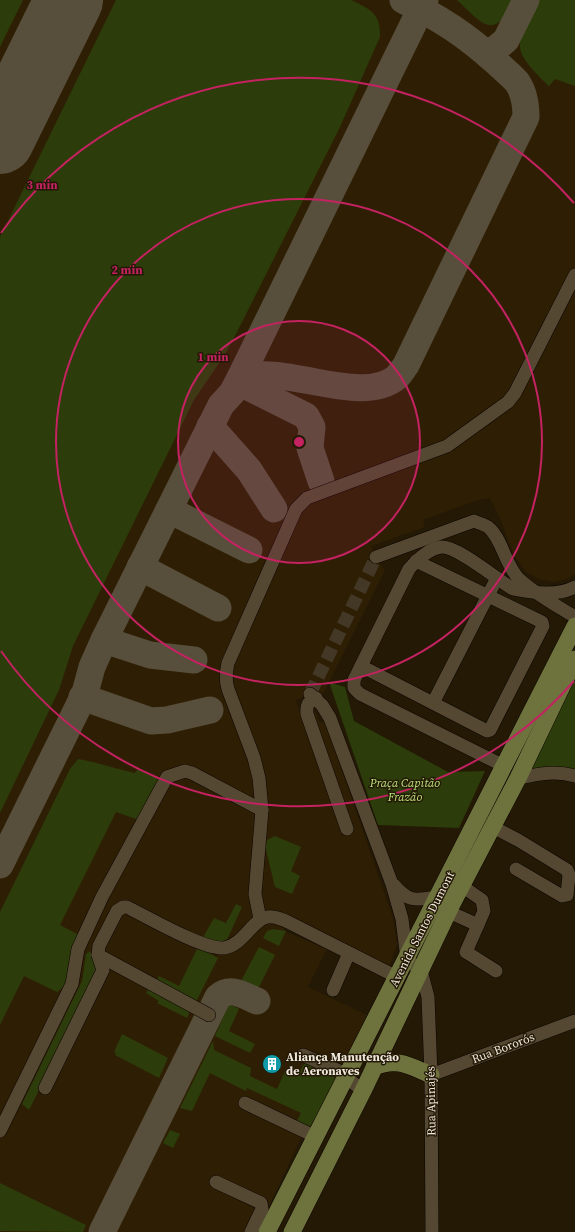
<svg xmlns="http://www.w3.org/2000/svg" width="575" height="1232" viewBox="0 0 575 1232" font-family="'Source Serif 4',serif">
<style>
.built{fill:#2e1f04}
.green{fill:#2c3c0a}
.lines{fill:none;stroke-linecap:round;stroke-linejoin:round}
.taxiway{stroke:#584e3c;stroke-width:27}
.runway{stroke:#584e3c;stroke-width:68}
.minor-tunnel{stroke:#423825;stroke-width:13;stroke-dasharray:13 6;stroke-linecap:butt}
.minor-casing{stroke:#0c0400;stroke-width:14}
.major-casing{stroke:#0c0400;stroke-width:18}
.minor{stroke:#544833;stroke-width:13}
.major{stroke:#6e733e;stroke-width:17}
.ring{fill:none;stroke:#c42261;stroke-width:2}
.labels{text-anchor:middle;stroke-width:3;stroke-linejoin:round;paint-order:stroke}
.park-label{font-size:12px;font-style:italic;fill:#b9e079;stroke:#231905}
.street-label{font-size:12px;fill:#efe7db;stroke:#231905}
.poi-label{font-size:12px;font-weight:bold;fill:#efe7db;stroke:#231905;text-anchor:start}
.centre{fill:#c42261;stroke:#231905;stroke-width:2}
.ring-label{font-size:12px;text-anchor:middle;font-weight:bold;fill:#c42261;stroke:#231905;stroke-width:3;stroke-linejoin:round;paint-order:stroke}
</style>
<rect width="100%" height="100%" fill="#231905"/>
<path class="built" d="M0,0H575V574L567,579L554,582L539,579L526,572L513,554L502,523L490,498L478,500L423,520L425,527L371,546L380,564L385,570L323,694L317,692L296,700L301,716L315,711L320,723L325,721L393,918L397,944L389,967L286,921L284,931L327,949L308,987L367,1015L311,1129L302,1136L257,1232H0Z"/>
<g class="green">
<path d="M0,0H23L0,47Z"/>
<path d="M116,0H351C370,9 381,13 380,37L340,127L236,334L224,356L194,400L73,646L59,690L0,813V237Z"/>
<path d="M457,0H515C494,41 483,25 457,0Z"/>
<path d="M537,0H575V86L555,79L549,86C511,49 514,47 537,0Z"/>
<path d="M575,677V772H528Z"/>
<path d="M329,682L345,687L354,721L448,772L485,771L459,828L378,825Z"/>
<path d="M78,759C97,762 116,769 135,773L138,769L158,779L159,782L139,820L116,812L60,925L79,935C76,950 72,985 57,992L24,976L0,1025V912L70,769Z"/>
<path d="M275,836L301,847L291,871L300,876L292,894L275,887L265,846L267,840Z"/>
<path d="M236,904L242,907L226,942L219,944L202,939L214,918L226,923Z"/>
<path d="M273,929L286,931L279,946L263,938L267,931Z"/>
<path d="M198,947L218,958L195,1004L156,982L159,976L179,986Z"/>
<path d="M259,947L275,955L258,989L241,981Z"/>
<path d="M90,951L98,972L29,1110L22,1104L82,981L86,954Z"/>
<path d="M149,988L190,1011L187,1018L157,1003L159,1001L146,993Z"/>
<path d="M229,1004L239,1009L229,1031L255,1044L250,1053L215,1036Z"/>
<path d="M122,1034L168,1058L159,1078L115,1055L116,1053L114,1052Z"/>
<path d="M213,1041L214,1050L251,1068L250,1076L277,1089L285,1071L296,1077L304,1064L308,1062L337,1076L311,1129L297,1121L301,1113L247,1088L246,1091L210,1073L192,1111L180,1108Z"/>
<path d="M170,1130L180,1134L173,1148L163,1143Z"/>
<path d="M0,1183L86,1225L83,1232L0,1231Z"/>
</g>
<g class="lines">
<g class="taxiway">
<path d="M488,55L506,40L526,0"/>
<path d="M240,378C285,363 361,407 397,377C400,374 403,369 406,365L526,117C526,105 524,92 517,82C511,75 503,69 497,63C466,35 440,18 403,0"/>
<path d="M238,382L306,416L312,427L310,448L321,481"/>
<path d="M210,426L249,470L274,509"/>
<path d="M169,510L249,550"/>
<path d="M140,567L218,608"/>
<path d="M104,640L150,655L194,660"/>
<path d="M82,697L151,721L167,720L210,710"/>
<path d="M0,865L85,693L92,667L104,640L221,405L232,393L240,378L425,0"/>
<path d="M102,1232L218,997C231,986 243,995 257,1001"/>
</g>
<path class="runway" d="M0,140L69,0"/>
<path class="minor-tunnel" d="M310,694L376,557"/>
<g class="minor-casing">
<g id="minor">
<path d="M376,557L474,521C478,523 484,524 488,527C502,538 505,565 519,579C535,594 556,605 575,617"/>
<path d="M361,666L487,731L490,730L543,626L542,622L416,561"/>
<path d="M310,694L322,705L330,718L392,884L402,919L407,959L421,971L428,997L431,1075L432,1232"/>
<path d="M316,698C308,702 306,705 307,714L347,829"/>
<path d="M433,703L497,578"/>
<path d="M504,766L360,694L354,688V680L409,569C417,560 429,548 442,547C457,546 498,580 513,589C532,593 558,596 575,587"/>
<path d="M518,778C538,774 556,770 575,776"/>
<path d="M493,827L518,840L567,870L569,875L567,895L562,896L516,869"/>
<path d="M394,885C409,903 416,900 438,897"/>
<path d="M462,886L482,900L484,911L466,952L496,971"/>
<path d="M449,912L478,925"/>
<path d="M260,919L255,894L262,810L259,778L254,758L228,689C225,680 226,672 228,663L296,509L307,498L447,446L508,402L515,393L575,275"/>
<path d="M98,955L209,1015"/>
<path d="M333,990L349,953"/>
<path d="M303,1055L339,1071L363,1091"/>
<path d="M431,1075L575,1021"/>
<path d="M45,1088L103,970L98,955L99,946L117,911L123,907H127C147,917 204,950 224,948C244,945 253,918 268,917C274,916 280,919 286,921L397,977"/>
<path d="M245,1103L316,1137"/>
<path d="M0,1131L72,984L78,949L102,897L167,777L185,771L192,773L262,810"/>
<path d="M216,1182L261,1203L262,1209L251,1232"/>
</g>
</g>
<g class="major-casing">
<g id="major">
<path d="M374,1067C397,1057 410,1066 431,1075"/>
<path d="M267,1232L575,626"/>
<path d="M292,1232L363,1091L452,904L518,778L575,659"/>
</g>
</g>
<use href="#minor" class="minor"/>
<use href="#major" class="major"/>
</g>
<circle cx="299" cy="442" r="121" fill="#c42261" fill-opacity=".12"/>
<g class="ring">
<circle cx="299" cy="442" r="121"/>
<circle cx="299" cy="442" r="243"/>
<path d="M574 681A364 364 0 0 1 1 651M1 233A364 364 0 0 1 574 203"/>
</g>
<defs>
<g id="building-disc" transform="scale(1)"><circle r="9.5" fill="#0f9aa8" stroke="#231905"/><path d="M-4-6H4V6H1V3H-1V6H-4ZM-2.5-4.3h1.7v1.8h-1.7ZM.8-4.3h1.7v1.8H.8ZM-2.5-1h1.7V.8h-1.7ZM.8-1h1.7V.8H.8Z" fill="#fff"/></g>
</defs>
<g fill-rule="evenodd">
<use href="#building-disc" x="272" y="1064"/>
</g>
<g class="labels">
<g class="park-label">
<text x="405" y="787">Praça Capitão<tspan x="405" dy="14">Frazão</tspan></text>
</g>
<g class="street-label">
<text transform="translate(422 929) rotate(-63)" y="4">Avenida Santos Dumont</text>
<text transform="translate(503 1048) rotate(-21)" y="4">Rua Bororós</text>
<text transform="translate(431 1101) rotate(-91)" y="4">Rua Apinajés</text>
</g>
<g class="poi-label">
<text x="286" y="1061">Aliança Manutenção<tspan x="286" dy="14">de Aeronaves</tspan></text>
</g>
</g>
<circle cx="299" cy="442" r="6" class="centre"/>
<g class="ring-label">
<text x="42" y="189">3 min</text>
<text x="127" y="274">2 min</text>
<text x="213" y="361">1 min</text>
</g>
</svg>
